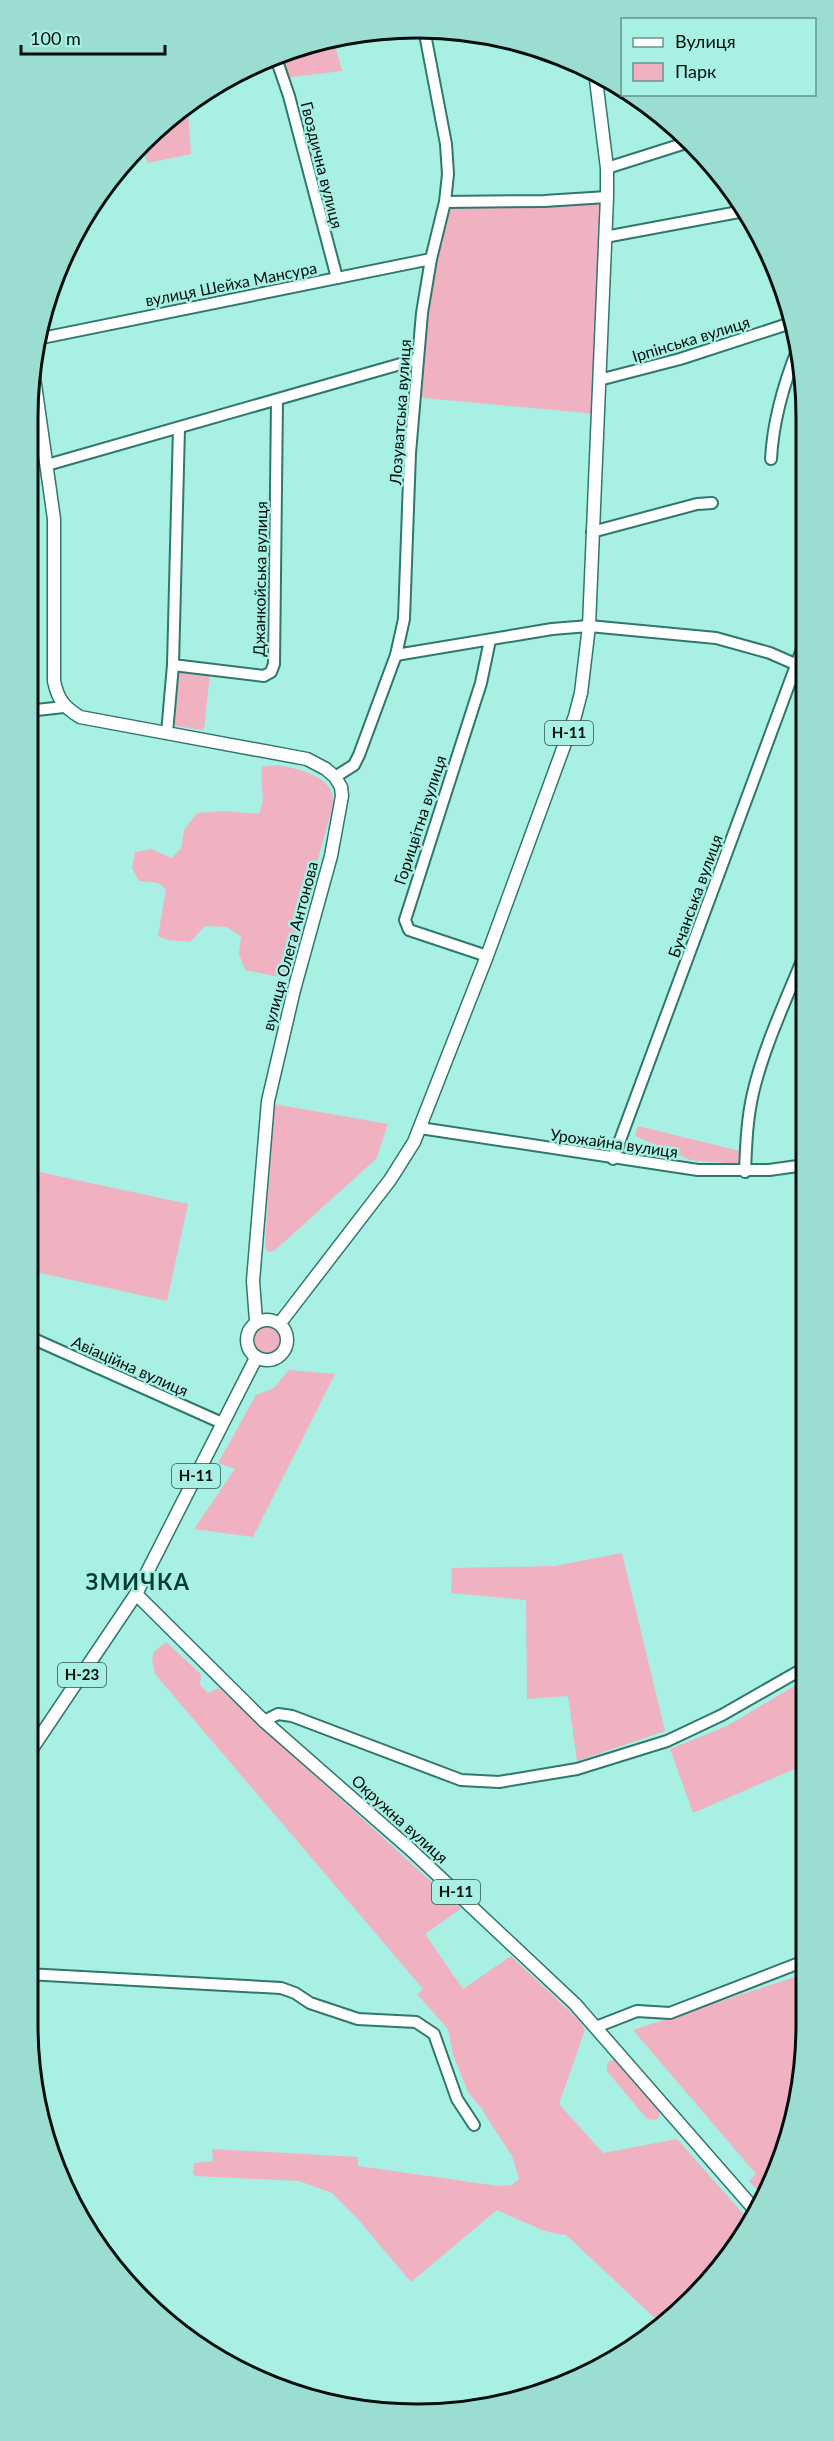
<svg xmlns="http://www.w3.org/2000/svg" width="834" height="2441" viewBox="0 0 834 2441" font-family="Lato,sans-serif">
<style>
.green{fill:#f0b2c1}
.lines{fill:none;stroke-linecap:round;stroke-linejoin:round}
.minor-casing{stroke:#30776d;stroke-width:14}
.major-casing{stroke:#30776d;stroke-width:15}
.minor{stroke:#fff;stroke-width:10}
.major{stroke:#fff;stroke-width:12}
.labels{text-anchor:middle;stroke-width:5;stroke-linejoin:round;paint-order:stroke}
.shield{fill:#a8efe4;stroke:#32524d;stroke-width:1.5}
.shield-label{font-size:15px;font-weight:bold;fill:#000f0c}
.street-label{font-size:16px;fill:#000f0c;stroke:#a8efe4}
.district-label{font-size:22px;font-weight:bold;letter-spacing:1.5px;fill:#003c36;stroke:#a8efe4}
.rim{fill:none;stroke:#000f0c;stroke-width:3}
</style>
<rect width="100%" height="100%" fill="#a8efe4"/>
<g class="green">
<path d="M334,41L342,71L284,78L277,61Z"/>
<path d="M188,109L191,154L148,163L142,149Z"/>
<path d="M607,197L597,414L414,397L418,359L445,202Z"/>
<path d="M182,671L210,674L204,730L175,726L179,674Z"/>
<path d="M277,765C295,768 331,775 333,798C333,803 332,809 331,813L284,978L245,970L239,954L241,936L226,927L205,926L190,942L168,940L158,936L166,889L158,883L139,881L132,868L135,852L151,849L172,858L181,848L184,830L197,813L223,811L259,814C267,794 259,787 262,767Z"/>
<path d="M274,1104L388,1124L376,1159L274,1251L269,1252L266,1250L265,1243Z"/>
<path d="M638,1126L740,1151L738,1164L690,1160L635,1136Z"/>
<path d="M30,1170L188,1204L167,1301L27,1270V1185Z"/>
<circle cx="267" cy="1340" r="13"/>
<path d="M289,1370L335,1374L253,1537L194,1529L235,1469L218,1463L256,1395L274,1388Z"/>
<path d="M622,1553L665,1731L577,1761L568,1696L527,1699L526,1600L451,1593L452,1568L555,1566Z"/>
<path d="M166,1642L201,1674L200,1685L208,1693L219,1688L461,1909L425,1934L463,1989L511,1956L580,2021L585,2030L559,2104L603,2153L677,2139L747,2218L748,2225L746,2230L658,2321L565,2234L562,2235L542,2230L497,2210L411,2282L356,2217L332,2193L299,2181L195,2176L193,2173L194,2163L213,2161L212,2149L358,2157V2166L498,2186L512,2185L519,2179L512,2156L481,2108L468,2092L453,2055L448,2029L417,1994L423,1989L155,1674L152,1661L154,1652Z"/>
<path d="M806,1679V1764L693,1813L670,1749L727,1726Z"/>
<path d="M807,1973V2024L794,2125L763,2193H760L749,2181L756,2174L633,2030Z"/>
<path d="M614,2059L618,2061L659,2108V2117L656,2120L647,2119L607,2071V2063Z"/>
</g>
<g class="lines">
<g class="minor-casing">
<g id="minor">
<path d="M277,61L289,96L337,278"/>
<path d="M607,168L689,142"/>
<path d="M445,202L544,201L607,197"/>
<path d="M605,237L744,211"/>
<path d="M37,339L431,259"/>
<path d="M599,380L680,359L791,323"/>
<path d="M179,428L173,665L264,676L271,672L274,664L277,401"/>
<path d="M771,459C773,421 784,383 798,348"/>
<path d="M47,465L418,359"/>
<path d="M592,532L697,504L712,503"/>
<path d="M396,655L552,629L589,626L716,638L770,653L804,668"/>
<path d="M27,711L64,707"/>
<path d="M167,733L173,665"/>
<path d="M335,777L354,765L359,755L396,655L404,619L410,453L422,313L431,259L445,202L448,174L446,144L425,34"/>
<path d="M487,956L409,930L405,920L481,683L490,640"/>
<path d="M420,1128L698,1170H769L805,1165"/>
<path d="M613,1159L804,644"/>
<path d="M745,1172C746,1145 747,1119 753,1093C764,1046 787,998 805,953"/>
<path d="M27,1336L222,1423"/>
<path d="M264,1721L278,1714L292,1716L461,1780L499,1782L577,1769L667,1741L722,1715L806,1667"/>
<path d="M27,1974L281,1988L295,1993L310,2003L358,2019L416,2022L434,2034L457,2099L474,2125"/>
<path d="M596,2027L637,2011L670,2013L807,1960"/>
</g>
</g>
<g class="major-casing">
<g id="major">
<path d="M33,370L54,519V681C58,700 64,707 80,717L307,759L326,769L335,777L341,787L342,796L331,856L294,990L268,1101L253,1281L256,1321"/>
<circle cx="267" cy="1340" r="20"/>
<path d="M280,1323L390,1180L414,1142L487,956L575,716L581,693L589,626L607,197V168L595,72"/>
<path d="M136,1594L264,1721L410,1849L575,2004L755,2210"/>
<path d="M27,1756L136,1594L256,1358"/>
</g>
</g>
<use href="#minor" class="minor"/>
<use href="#major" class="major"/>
</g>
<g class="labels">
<g class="shield">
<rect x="545" y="721" width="48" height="24" rx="4.5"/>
<rect x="172" y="1464" width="48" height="24" rx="4.5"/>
<rect x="58" y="1663" width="48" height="24" rx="4.5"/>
<rect x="432" y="1880" width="48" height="24" rx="4.5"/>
</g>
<g class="shield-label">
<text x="569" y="738">Н-11</text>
<text x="196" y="1481">Н-11</text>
<text x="82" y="1680">Н-23</text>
<text x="456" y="1897">Н-11</text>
</g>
<g class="street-label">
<text transform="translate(322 165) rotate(76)" y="6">Гвоздична вулиця</text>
<text transform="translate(231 284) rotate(-11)" y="6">вулиця Шейха Мансура</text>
<text transform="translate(691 339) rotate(-17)" y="6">Ірпінська вулиця</text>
<text transform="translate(400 412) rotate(-86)" y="6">Лозуватська вулиця</text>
<text transform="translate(260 579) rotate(-89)" y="6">Джанкойська вулиця</text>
<text transform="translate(420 820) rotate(-72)" y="6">Горицвітна вулиця</text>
<text transform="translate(695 896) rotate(-70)" y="6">Бучанська вулиця</text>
<text transform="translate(290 946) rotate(-75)" y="6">вулиця Олега Антонова</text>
<text transform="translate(614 1143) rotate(8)" y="6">Урожайна вулиця</text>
<text transform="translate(130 1366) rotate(24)" y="6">Авіаційна вулиця</text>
<text transform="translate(400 1819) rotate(42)" y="6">Окружна вулиця</text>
</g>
<g class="district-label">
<text x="138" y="1590">ЗМИЧКА</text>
</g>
</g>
<path d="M0 0H834V2441H0ZM417 38H417A379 379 0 0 1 796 417V2025A379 379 0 0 1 417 2404H417A379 379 0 0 1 38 2025V417A379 379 0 0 1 417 38Z" fill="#9bddd3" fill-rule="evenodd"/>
<path class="rim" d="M417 38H417A379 379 0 0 1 796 417V2025A379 379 0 0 1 417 2404H417A379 379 0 0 1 38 2025V417A379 379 0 0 1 417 38Z"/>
<rect x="621" y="18" width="195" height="78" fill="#a8efe4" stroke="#65958e" stroke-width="1.5"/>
<rect x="633" y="38" width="30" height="9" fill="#ffffff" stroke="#65958e" stroke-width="1.5"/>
<text x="675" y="48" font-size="18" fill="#000f0c">Вулиця</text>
<rect x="633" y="63" width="30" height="18" fill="#f0b2c1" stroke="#65958e" stroke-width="1.5"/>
<text x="675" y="78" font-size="18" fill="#000f0c">Парк</text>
<path d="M21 45v9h144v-9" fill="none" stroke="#000f0c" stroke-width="3"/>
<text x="30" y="45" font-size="18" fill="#000f0c" stroke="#a8efe4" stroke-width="4.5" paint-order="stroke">100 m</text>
</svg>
